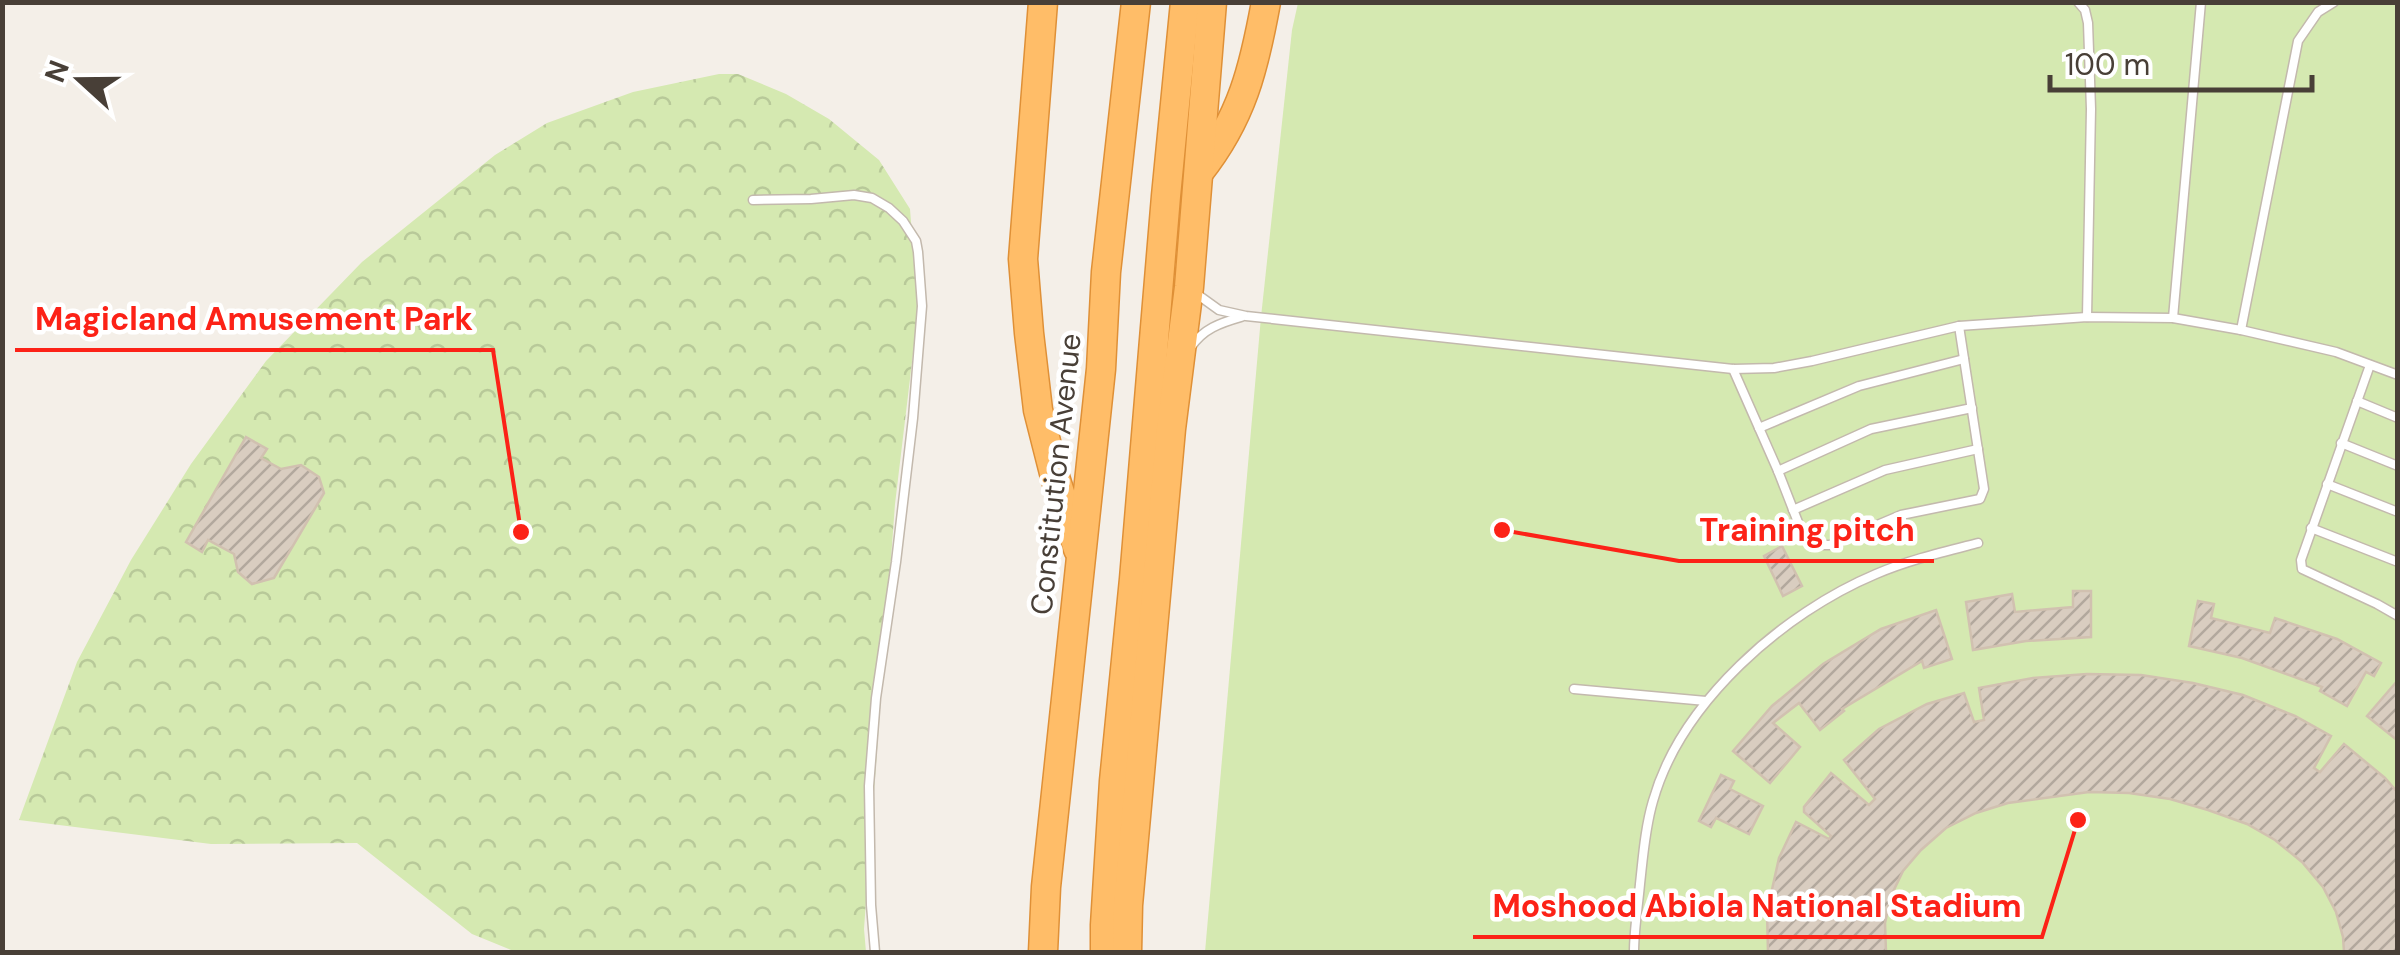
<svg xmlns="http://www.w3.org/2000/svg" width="2400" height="955" viewBox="0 0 2400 955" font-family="'DM Sans',sans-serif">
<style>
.park{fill:url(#park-crowns)}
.pitch{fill:#d5e9b1}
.building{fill:url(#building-hatch);stroke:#d1c1b0;stroke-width:2.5}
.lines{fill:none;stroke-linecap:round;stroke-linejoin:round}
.lane-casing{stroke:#c3b9ad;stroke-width:11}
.highway-casing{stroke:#df9037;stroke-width:31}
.lane{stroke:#fff;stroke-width:8}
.highway{stroke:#ffbd68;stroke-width:28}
.labels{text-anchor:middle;stroke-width:9;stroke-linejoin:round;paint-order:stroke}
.street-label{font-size:30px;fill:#483f37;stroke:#fff}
.leader{fill:none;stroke:#fc2217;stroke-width:4}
.callout-dot{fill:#fc2217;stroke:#fff;stroke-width:4}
.callout-label{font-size:32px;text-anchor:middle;font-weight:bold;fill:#fc2217;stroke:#fff;stroke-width:9;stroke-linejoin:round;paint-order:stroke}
</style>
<defs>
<pattern id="park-crowns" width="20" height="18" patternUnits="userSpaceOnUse" patternTransform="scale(2.5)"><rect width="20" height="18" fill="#d5e9b1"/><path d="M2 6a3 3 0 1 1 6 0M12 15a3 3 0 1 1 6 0" fill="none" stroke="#b8c999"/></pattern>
<pattern id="building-hatch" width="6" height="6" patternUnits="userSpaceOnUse" patternTransform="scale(2.5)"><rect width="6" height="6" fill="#d9cdc0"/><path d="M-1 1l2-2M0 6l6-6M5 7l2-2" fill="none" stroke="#b2a89d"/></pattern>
</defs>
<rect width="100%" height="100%" fill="#f4efe8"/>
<path class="park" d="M719,74H738L786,94L829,119L879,160L910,209L918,312L895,504L864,929L866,952H516L472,934L357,843L211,844L19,820L77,662L131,560L191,464L266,361L362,262L495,155L547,123L633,92Z"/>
<path class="pitch" d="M1298,3H2397V952H1205L1261,317L1292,30Z"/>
<g class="building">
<path d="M246,437L267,449L261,458L281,469L301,465L319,477L324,493L274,578L252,584L238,572L234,554L208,540L202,552L186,542Z"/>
<path d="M1782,546L1802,586L1783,596L1764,556Z"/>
<path d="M2073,591H2091V637L2026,641L1973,650L1966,602L2012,594L2015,612L2073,607Z"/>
<path d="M2198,601L2214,604L2211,618L2270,633L2275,618L2337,639L2381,663L2374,676L2366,672L2347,706L2320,691L2322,687L2242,658L2189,646Z"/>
<path d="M1936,610L1952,659L1924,668L1922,661L1842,709L1844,711L1820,730L1799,703L1773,723L1800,747L1770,783L1733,751L1772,706L1823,664L1881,629Z"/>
<path d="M2087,674L2141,675L2193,683L2243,695L2295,716L2331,736L2314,768L2320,772L2344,744L2385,778L2398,793V952H2344L2343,937L2336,912L2323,887L2302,862L2275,840L2247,824L2208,810L2170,799L2129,793L2089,792L2008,803L1976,813L1946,828L1921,850L1903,871L1891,896L1885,923L1886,952H1768L1767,912L1779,858L1796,822L1829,839L1831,836L1804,812V807L1831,773L1869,805L1875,799L1844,760L1879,729L1927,704L1964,693L1974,722L1984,720L1979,688L2033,678Z"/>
<path d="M2398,680V741L2367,716Z"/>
<path d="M1721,775L1734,781L1730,789L1763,806L1749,834L1716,818L1711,827L1699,821Z"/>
</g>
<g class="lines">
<g class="lane-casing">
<g id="lane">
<path d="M2078,2L2085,10L2088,23L2091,109L2087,317"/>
<path d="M753,200L811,199L854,195L872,198L889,208L903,221L916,241L918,252L922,306L913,418L896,562L876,698L869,786L871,905L875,952"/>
<path d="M1194,292L1219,310L1246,316L1733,369L1774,368L1812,361L1959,326L2087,317L2173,318L2241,330L2336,352L2398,375"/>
<path d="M2173,318L2201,2"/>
<path d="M2241,330L2298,41L2318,12L2334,2"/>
<path d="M1191,347C1203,329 1220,323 1241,317"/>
<path d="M2370,365L2301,560L2302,569L2377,604L2398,616"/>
<path d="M1733,369L1778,471L1803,535L1810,541L1817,545H1830L1901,515L1980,499L1984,489L1959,326"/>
<path d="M2357,401L2398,418"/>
<path d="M1759,428L1859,386L1964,359"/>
<path d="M2341,443L2398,466"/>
<path d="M1778,471L1871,429L1972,408"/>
<path d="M2327,484L2398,512"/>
<path d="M1793,510L1885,470L1978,449"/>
<path d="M2311,528L2398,562"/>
<path d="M1574,689L1706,701"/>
<path d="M1634,952C1634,930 1638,907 1640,884C1643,857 1645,828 1653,801C1681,702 1783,613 1876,574C1909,560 1943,552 1978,543"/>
</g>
</g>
<g class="highway-casing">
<g id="highway">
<path d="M1043,2L1023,259L1029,333L1038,410L1055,477L1078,549"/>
<path d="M1199,172C1242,118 1254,68 1266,2"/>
<path d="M1043,952L1046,887L1101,369L1106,272L1136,2"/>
<path d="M1105,952V925L1114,781L1134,579L1166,196L1185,2"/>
<path d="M1127,952L1128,905L1171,429L1189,287L1212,2"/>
</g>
</g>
<use href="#lane" class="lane"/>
<use href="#highway" class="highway"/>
</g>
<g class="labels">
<g class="street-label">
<text transform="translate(1056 474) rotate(-84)" y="10">Constitution Avenue</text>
</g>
</g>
<path class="leader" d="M521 532L493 350H15M1502 530L1679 561H1934M2078 820L2042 937H1473"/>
<g class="callout-dot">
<circle cx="521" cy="532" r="10"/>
<circle cx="1502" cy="530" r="10"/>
<circle cx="2078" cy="820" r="10"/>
</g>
<g class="callout-label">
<text x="254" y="330">Magicland Amusement Park</text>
<text x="1807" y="541">Training pitch</text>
<text x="1757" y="917">Moshood Abiola National Stadium</text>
</g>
<rect width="2400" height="955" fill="none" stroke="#483f37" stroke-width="10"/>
<g transform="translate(80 80) rotate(291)" stroke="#ffffff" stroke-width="8" paint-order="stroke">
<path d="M0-8L18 38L0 25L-18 38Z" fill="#483f37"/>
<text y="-15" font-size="28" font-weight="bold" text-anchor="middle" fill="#483f37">N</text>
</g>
<path d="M2050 75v15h262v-15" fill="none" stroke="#483f37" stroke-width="5"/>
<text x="2065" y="75" font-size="30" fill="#483f37" stroke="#ffffff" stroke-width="8" paint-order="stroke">100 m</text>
</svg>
